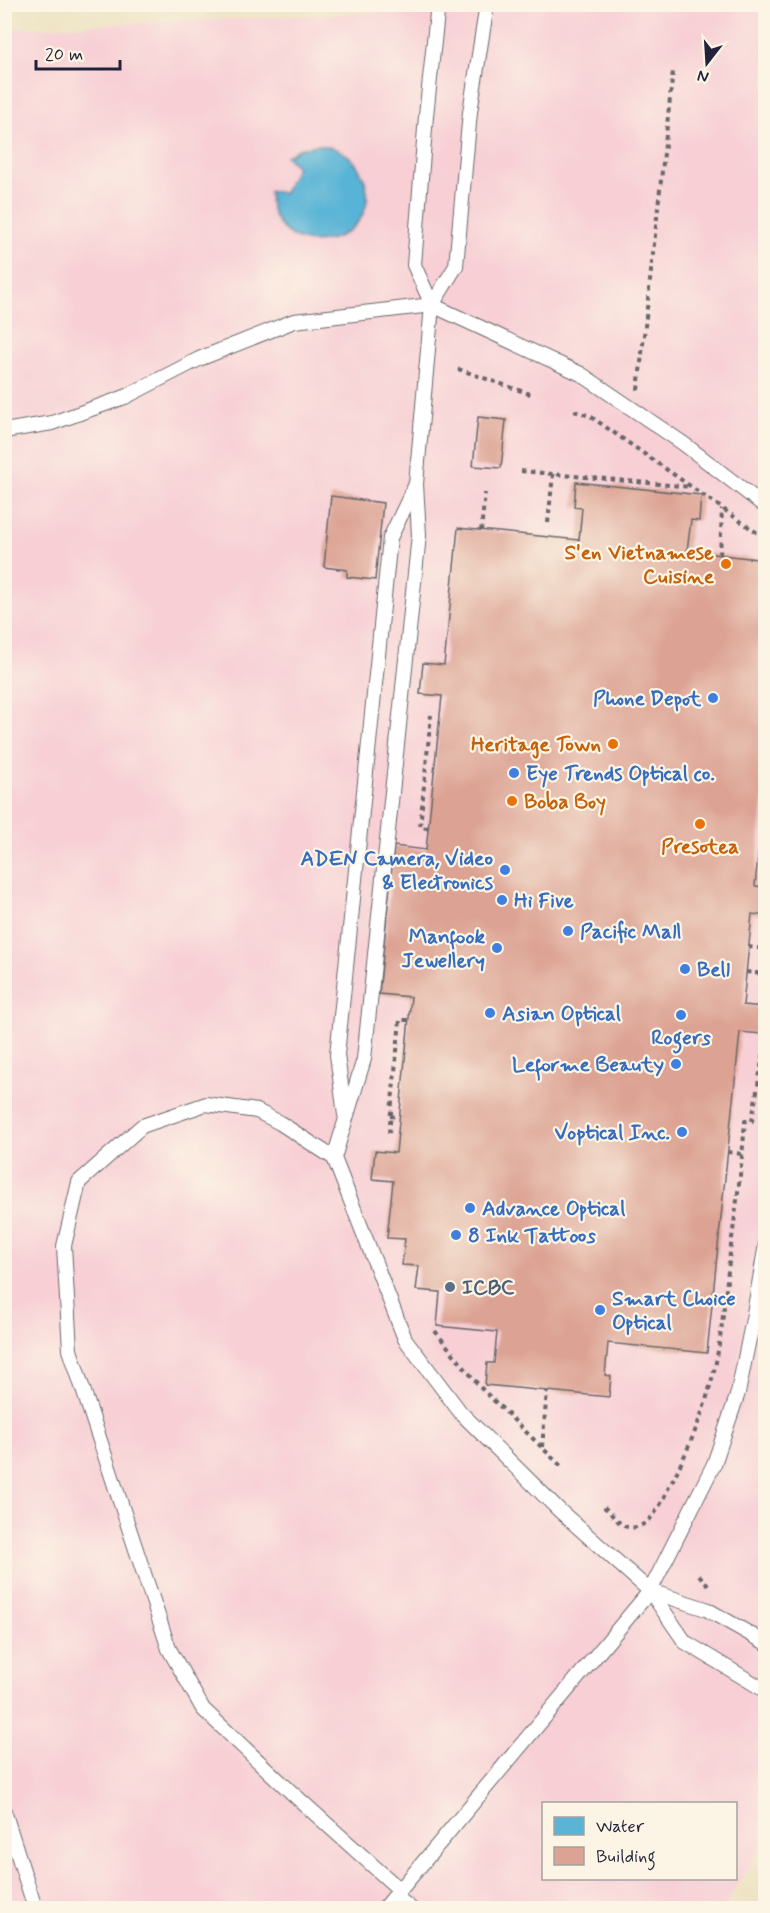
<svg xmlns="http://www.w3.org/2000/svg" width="770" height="1913" viewBox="0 0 770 1913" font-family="Mynerve,sans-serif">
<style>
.built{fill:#f7cfd5;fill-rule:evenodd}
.water{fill:#59b4d6;stroke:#3e6b88;stroke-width:1.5}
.building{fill:#dca293}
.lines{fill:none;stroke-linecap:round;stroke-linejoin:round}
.service-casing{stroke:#69666a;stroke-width:16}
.path{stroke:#69666a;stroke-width:4;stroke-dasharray:4.5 4.5;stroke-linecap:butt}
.service{stroke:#fff;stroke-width:14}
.food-dot{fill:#e8710a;stroke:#fcf5e5;stroke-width:2}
.shop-dot{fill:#3f7fe0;stroke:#fcf5e5;stroke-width:2}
.service-dot{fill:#5c6f8a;stroke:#fcf5e5;stroke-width:2}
.labels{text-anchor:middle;stroke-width:4.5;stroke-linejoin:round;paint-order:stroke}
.food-label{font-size:21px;font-weight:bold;fill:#c56008;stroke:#fcf5e5;text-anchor:end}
.shop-label{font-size:21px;font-weight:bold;fill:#366cbe;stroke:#fcf5e5;text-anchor:start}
.service-label{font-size:21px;font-weight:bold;fill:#4e5e75;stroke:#fcf5e5;text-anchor:start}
</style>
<rect width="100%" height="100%" fill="#fcf5e5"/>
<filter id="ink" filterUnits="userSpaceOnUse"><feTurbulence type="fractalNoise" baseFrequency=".0167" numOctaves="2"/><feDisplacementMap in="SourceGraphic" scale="12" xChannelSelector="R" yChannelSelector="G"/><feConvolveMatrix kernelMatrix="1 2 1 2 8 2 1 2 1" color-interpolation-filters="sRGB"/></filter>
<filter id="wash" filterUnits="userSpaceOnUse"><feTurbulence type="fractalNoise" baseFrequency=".008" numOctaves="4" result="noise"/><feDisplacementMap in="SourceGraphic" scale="24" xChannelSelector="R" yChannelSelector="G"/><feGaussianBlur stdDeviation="1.35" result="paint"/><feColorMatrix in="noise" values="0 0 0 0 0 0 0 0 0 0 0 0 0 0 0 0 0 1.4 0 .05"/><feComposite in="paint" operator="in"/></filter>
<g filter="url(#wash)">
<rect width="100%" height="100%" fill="#ede3c2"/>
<path class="built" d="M546,5H765L766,1837L724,1908H5L4,29ZM544,1804H736V1878H544Z"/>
<path class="water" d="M317,145C335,146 350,153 359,169C400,238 273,280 269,191L284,193L297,167L286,156L299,149Z"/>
<g id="blocks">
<g class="building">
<path d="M478,417L506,420L501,468L473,466Z"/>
<path d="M576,482L701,495L699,521L691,520L687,551L766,560V778L755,886L766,887V916L752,914L743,1005L765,1007L762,1034L740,1032L707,1353L608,1343L605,1375L611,1376L609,1397L485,1385L487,1363H494L497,1332L437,1326L440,1292L416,1290L419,1266L402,1265L405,1239L387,1238L393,1181L372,1179L375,1151L396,1153L411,997L379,994L394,846L426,850L442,696L420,694L423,663L444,665L458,528L579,540L582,508L574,507Z"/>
<path d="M331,496L383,503L375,580L347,577V570L324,567Z"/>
</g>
</g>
</g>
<g filter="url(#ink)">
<use href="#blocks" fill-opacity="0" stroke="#69666a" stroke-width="1.5"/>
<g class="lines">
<g class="service-casing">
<g id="service">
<path d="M487,4L470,112L456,266L432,305L416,484L419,535L364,1059L334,1158L405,1339L461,1413L560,1511L650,1591L685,1642L766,1691"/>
<path d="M432,305L414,265L426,116L438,4"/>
<path d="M4,431L52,423L125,397L199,359L294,321L432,305L581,374L684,444L766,507"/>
<path d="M345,1115L337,1055L390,538L415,486"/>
<path d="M334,1158L280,1123L257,1111L206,1104L142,1126L79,1182L64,1246L70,1350L169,1649L203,1709L291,1792L400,1890"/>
<path d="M650,1591L706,1609L766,1643"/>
<path d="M4,1811L35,1908"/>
<path d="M395,1896L410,1908"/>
<path d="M385,1908L650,1591L714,1464L738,1393L753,1319L766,1244"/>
</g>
</g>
<g class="path">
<path d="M458,369L533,395"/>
<path d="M638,390L673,71"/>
<path d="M574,411L590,416L766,539"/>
<path d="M521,471L691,487"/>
<path d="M548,523L553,474"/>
<path d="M481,531L485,493"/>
<path d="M720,555L722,509"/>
<path d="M428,828L420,827L431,715"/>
<path d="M748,947L766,949"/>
<path d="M746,972L766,974"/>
<path d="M390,1116L399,1117"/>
<path d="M389,1133L400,1020H409"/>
<path d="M728,1152L742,1154"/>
<path d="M435,1331L481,1388L563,1468"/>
<path d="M542,1447L547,1391"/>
<path d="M604,1507C611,1513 620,1526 628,1527C649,1531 661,1504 668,1489C690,1448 708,1403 717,1357C723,1322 726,1287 730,1253C736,1209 742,1165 745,1121H752L766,1037"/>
<path d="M699,1575L711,1588"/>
</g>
<use href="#service" class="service"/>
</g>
</g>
<g class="food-dot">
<circle cx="726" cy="564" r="6"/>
<circle cx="613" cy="744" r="6"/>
<circle cx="512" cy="801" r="6"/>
<circle cx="700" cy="824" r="6"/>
</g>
<g class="shop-dot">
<circle cx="713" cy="698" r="6"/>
<circle cx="514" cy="773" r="6"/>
<circle cx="505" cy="870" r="6"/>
<circle cx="502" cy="900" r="6"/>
<circle cx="568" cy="931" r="6"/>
<circle cx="497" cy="948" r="6"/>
<circle cx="685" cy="969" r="6"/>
<circle cx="490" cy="1013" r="6"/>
<circle cx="681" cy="1015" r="6"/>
<circle cx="676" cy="1064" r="6"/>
<circle cx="682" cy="1132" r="6"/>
<circle cx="470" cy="1208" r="6"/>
<circle cx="456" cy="1235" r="6"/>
<circle cx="600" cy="1310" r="6"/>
</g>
<circle class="service-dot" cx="450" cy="1287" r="6"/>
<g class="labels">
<g class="food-label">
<text x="714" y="559">S'en Vietnamese<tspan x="714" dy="24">Cuisine</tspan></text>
<text x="601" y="751">Heritage Town</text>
<text x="524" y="808" text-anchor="start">Boba Boy</text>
<text x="700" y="853" text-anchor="middle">Presotea</text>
</g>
<g class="shop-label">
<text x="701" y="705" text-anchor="end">Phone Depot</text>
<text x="526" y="780">Eye Trends Optical co.</text>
<text x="493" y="865" text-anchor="end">ADEN Camera, Video<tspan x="493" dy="24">&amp; Electronics</tspan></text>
<text x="514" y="907">Hi Five</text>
<text x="580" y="938">Pacific Mall</text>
<text x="485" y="943" text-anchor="end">Manfook<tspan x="485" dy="24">Jewellery</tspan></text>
<text x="697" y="976">Bell</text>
<text x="502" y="1020">Asian Optical</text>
<text x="681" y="1044" text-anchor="middle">Rogers</text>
<text x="664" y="1071" text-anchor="end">Leforme Beauty</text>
<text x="670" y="1139" text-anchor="end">Voptical Inc.</text>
<text x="482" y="1215">Advance Optical</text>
<text x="468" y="1242">8 Ink Tattoos</text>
<text x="612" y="1305">Smart Choice<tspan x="612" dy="24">Optical</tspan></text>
</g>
<g class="service-label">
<text x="462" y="1294">ICBC</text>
</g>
</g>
<rect width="770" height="1913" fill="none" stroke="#fcf5e5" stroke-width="24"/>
<rect x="542" y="1802" width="195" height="78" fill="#fcf5e5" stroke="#a5a1a1" stroke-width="1.5"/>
<rect x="554" y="1817" width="30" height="18" fill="#59b4d6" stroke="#a5a1a1" stroke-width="1.5"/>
<text x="596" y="1832" font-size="18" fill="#22223b">Water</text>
<rect x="554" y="1847" width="30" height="18" fill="#dca293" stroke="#a5a1a1" stroke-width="1.5"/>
<text x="596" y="1862" font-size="18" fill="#22223b">Building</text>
<g transform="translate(707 63) rotate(197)" stroke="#fcf5e5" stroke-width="4.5" paint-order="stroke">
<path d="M0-4.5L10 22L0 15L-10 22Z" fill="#22223b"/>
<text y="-9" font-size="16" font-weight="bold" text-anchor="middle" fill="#22223b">N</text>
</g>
<path d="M36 60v9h84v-9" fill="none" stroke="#22223b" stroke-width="3"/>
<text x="45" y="60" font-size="18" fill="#22223b" stroke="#fcf5e5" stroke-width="4.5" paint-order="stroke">20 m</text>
</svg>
